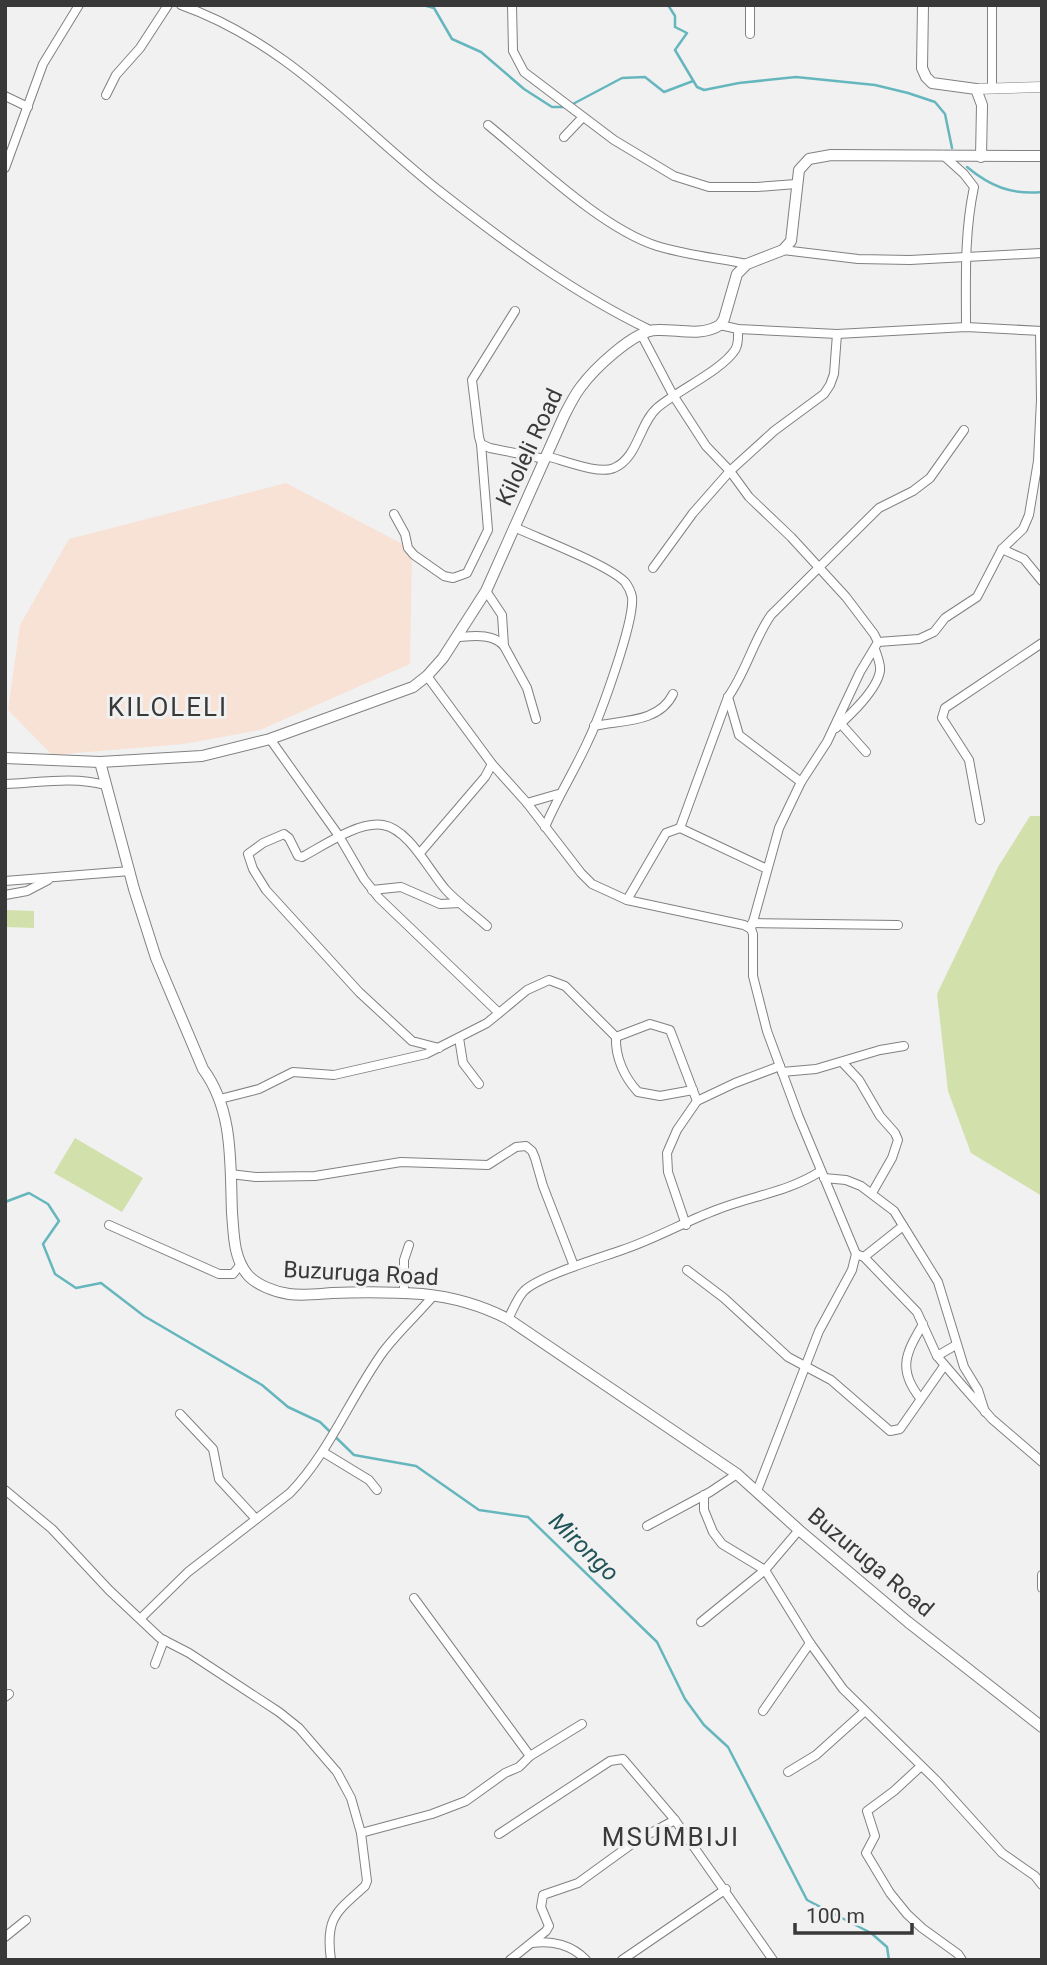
<svg xmlns="http://www.w3.org/2000/svg" width="1047" height="1965" viewBox="0 0 1047 1965" font-family="Roboto,sans-serif">
<style>
.education{fill:#f8e2d5}
.green{fill:#d2e0ab}
.lines{fill:none;stroke-linecap:round;stroke-linejoin:round}
.stream{stroke:#66b7bd;stroke-width:2.5}
.minor-casing{stroke:#818182;stroke-width:10}
.tertiary-casing{stroke:#818182;stroke-width:11}
.secondary-casing{stroke:#818182;stroke-width:12}
.minor{stroke:#fff;stroke-width:8}
.tertiary{stroke:#fff;stroke-width:10}
.secondary{stroke:#fff;stroke-width:10}
.labels{text-anchor:middle;stroke-width:6;stroke-linejoin:round;paint-order:stroke}
.street-label{font-size:23px;fill:#393939;stroke:#f1f1f2}
.water-label{font-size:24px;font-style:italic;fill:#215457;stroke:#f1f1f2}
.quarter-label{font-size:26px;letter-spacing:2px;fill:#393939;stroke:#f1f1f2}
</style>
<rect width="100%" height="100%" fill="#f1f1f2"/>
<path class="education" d="M286,483L412,549L410,664L260,730L184,744L52,755L8,710L20,625L69,539Z"/>
<g class="green">
<path d="M1030,816H1042V1196L971,1153L948,1091L937,994L998,867Z"/>
<path d="M5,910L34,911V928L5,927Z"/>
<path d="M75,1138L143,1178L122,1212L54,1173Z"/>
</g>
<g class="lines">
<g class="stream">
<path d="M423,5L434,8L452,39L481,52L524,89L552,107H565"/>
<path d="M668,5L675,16V27L687,33L675,50L697,87L704,90L739,83L796,77L875,85L908,93L935,102L945,114L952,148"/>
<path d="M571,105L622,78L645,77L664,92L693,81"/>
<path d="M967,167C990,186 1011,195 1042,192"/>
<path d="M5,1202L29,1193L48,1204L59,1221L43,1244L55,1274L76,1288L101,1283L144,1316L262,1385L288,1407L320,1422L354,1455L416,1466L479,1510L528,1517L657,1642L685,1699L704,1725L728,1747L807,1900L871,1933L887,1947L889,1960"/>
</g>
<g class="minor-casing">
<g id="minor">
<path d="M181,5C288,43 356,125 442,193C507,244 575,294 650,330"/>
<path d="M512,5L513,51L524,72L614,140L674,176L709,187H757L796,184"/>
<path d="M750,5V34"/>
<path d="M992,5V88"/>
<path d="M106,95L116,75L140,48L168,5"/>
<path d="M5,96L28,107"/>
<path d="M488,125C535,163 601,228 657,246C686,255 717,258 747,264"/>
<path d="M564,137L583,117"/>
<path d="M943,155L964,174L974,187C964,234 966,280 966,327"/>
<path d="M5,168L43,64L79,5"/>
<path d="M783,250L858,259L910,260L1042,253"/>
<path d="M515,311L472,380L479,437L481,444L490,448L545,459"/>
<path d="M720,325L738,329L837,334L966,327L1042,331"/>
<path d="M641,334L673,395L706,446L730,471L749,497L791,537L846,597L874,634L878,642L860,672L827,742L801,782L779,828L751,929"/>
<path d="M546,456C563,460 599,475 614,468C638,458 639,424 657,408C678,390 721,371 735,350C739,344 738,336 738,329"/>
<path d="M394,514L405,534L408,548L414,555L444,576L453,578L467,573L488,530L481,444"/>
<path d="M514,527C540,539 607,564 625,582C628,586 631,592 632,597C635,621 600,716 588,741C575,770 558,796 545,827"/>
<path d="M1002,549L1024,559L1042,581"/>
<path d="M653,568L693,513L730,471L774,431L824,394L830,385L834,374L837,334"/>
<path d="M486,591L502,615L504,646L527,688L536,719"/>
<path d="M458,637C473,636 493,633 504,646"/>
<path d="M878,642L919,639L934,632L945,618L977,597L1002,549L1023,529L1029,515L1038,461L1041,400L1040,331"/>
<path d="M427,676L492,764L527,803L581,873L592,884L627,900L744,925L751,929L753,934V976L767,1031L798,1115L856,1254L852,1270L819,1331L757,1491"/>
<path d="M728,697L739,735L801,782"/>
<path d="M841,724L866,752"/>
<path d="M594,726C622,720 659,723 673,694"/>
<path d="M836,728C850,715 877,690 880,671C881,664 877,656 875,649"/>
<path d="M270,739L339,836L364,879L379,898L499,1013"/>
<path d="M5,784C38,783 73,776 105,785"/>
<path d="M527,803L558,794"/>
<path d="M980,820L969,760L942,718L945,708L1042,643"/>
<path d="M680,828L728,697C746,672 753,641 771,615L879,508L913,491L930,478L964,430"/>
<path d="M420,853L485,777L492,764"/>
<path d="M5,881L130,871"/>
<path d="M372,890L401,887L440,904L460,903"/>
<path d="M5,895L27,891L48,880"/>
<path d="M627,900L666,833L680,828L767,869"/>
<path d="M752,923L898,925"/>
<path d="M616,1037C615,1058 625,1078 638,1092L660,1096L693,1090"/>
<path d="M459,1038L463,1063L479,1084"/>
<path d="M439,1048L412,1041L359,992L266,890L253,869L248,854L263,843L284,834L289,838L298,856L302,857C323,846 358,821 383,825C409,829 429,871 446,890C458,903 474,914 487,926"/>
<path d="M842,1062L859,1080L880,1116L895,1133L898,1140L892,1158L872,1193"/>
<path d="M782,1072L816,1069L880,1050L904,1046"/>
<path d="M220,1099L259,1089L293,1072L334,1075L426,1054L487,1023L527,990L549,980L565,986L616,1037L650,1024L670,1030L697,1101"/>
<path d="M230,1174L256,1177L315,1176L401,1162L488,1165L516,1147L526,1146L532,1151L535,1158L543,1186L574,1266"/>
<path d="M824,1178L846,1180L861,1186L894,1211L938,1282L964,1367L978,1390L985,1412"/>
<path d="M109,1225L219,1274H233L241,1264"/>
<path d="M686,1225L668,1172L667,1153L677,1130L697,1101L735,1083L780,1066"/>
<path d="M856,1254L864,1257L917,1312L937,1356L961,1384L992,1419L1042,1462"/>
<path d="M864,1257L903,1226"/>
<path d="M687,1270L724,1298L788,1357L831,1380L890,1431L900,1429L944,1366"/>
<path d="M404,1293V1260L409,1245"/>
<path d="M508,1319C513,1310 517,1298 524,1291C539,1276 600,1258 622,1250C655,1239 684,1222 716,1210C754,1195 786,1193 821,1171"/>
<path d="M937,1356L956,1345"/>
<path d="M920,1398C897,1369 906,1353 923,1324"/>
<path d="M180,1414L213,1449L219,1479L256,1519"/>
<path d="M323,1452L369,1480L377,1490"/>
<path d="M5,1490L52,1529L109,1590L160,1638L189,1653L279,1712L299,1728L337,1772L351,1798L361,1833L367,1881L365,1886C336,1912 325,1918 331,1960"/>
<path d="M704,1495V1510L713,1532L722,1544L765,1570L810,1643L843,1689L936,1780L1002,1853L1035,1876L1042,1885"/>
<path d="M647,1526L710,1492L737,1474"/>
<path d="M1042,1575V1588"/>
<path d="M414,1598L530,1756"/>
<path d="M141,1618L188,1572L290,1493C329,1453 350,1398 383,1352C398,1332 418,1314 434,1295"/>
<path d="M701,1622L765,1570L799,1530"/>
<path d="M155,1664L164,1640"/>
<path d="M5,1697L9,1694"/>
<path d="M763,1711L810,1643"/>
<path d="M920,1767L894,1791L867,1811L875,1836L866,1853L890,1893L907,1914L922,1928L958,1954L962,1960"/>
<path d="M788,1772L816,1755L865,1711"/>
<path d="M361,1833L432,1814L466,1801L505,1773L519,1767L530,1756L582,1724"/>
<path d="M499,1834L610,1761L623,1759L675,1820L773,1960"/>
<path d="M5,1937L26,1920"/>
<path d="M532,1943C552,1940 572,1945 586,1960"/>
<path d="M510,1960L546,1931L549,1926L541,1907L543,1895L578,1883L636,1841L675,1820"/>
<path d="M622,1960L726,1889"/>
</g>
</g>
<g class="tertiary-casing">
<path id="tertiary" d="M976,89L1042,87"/>
</g>
<g class="secondary-casing">
<g id="secondary">
<path d="M923,5L922,68L926,77L932,83L976,89L982,105L981,157"/>
<path d="M5,758L100,762L202,756L270,739L413,687L427,676L443,658L486,591L564,416C569,406 574,396 580,388C593,370 634,330 657,330C678,329 701,337 720,325L724,319L737,274L747,264L783,250L791,241L799,170L809,159L831,155L1042,156"/>
<path d="M100,762L134,889L156,958L203,1069C234,1111 230,1164 232,1213C234,1234 233,1256 247,1274C256,1285 275,1292 289,1294C302,1296 318,1294 332,1293C362,1292 392,1292 422,1294C452,1297 481,1305 508,1319L737,1474L799,1530L908,1622L1042,1727"/>
</g>
</g>
<use href="#minor" class="minor"/>
<use href="#tertiary" class="tertiary"/>
<use href="#secondary" class="secondary"/>
</g>
<g class="labels">
<g class="street-label">
<text transform="translate(529 447) rotate(-65)" y="8">Kiloleli Road</text>
<text transform="translate(361 1273) rotate(3)" y="8">Buzuruga Road</text>
<text transform="translate(871 1562) rotate(40)" y="8">Buzuruga Road</text>
</g>
<g class="water-label">
<text transform="translate(584 1547) rotate(44)" y="8">Mirongo</text>
</g>
<g class="quarter-label">
<text x="168" y="716">KILOLELI</text>
<text x="671" y="1846">MSUMBIJI</text>
</g>
</g>
<rect width="1047" height="1965" fill="none" stroke="#393939" stroke-width="14"/>
<path d="M795 1923v10h117v-10" fill="none" stroke="#393939" stroke-width="3.5"/>
<text x="806" y="1923" font-size="21" fill="#393939" stroke="#f1f1f2" stroke-width="5" paint-order="stroke">100 m</text>
</svg>
